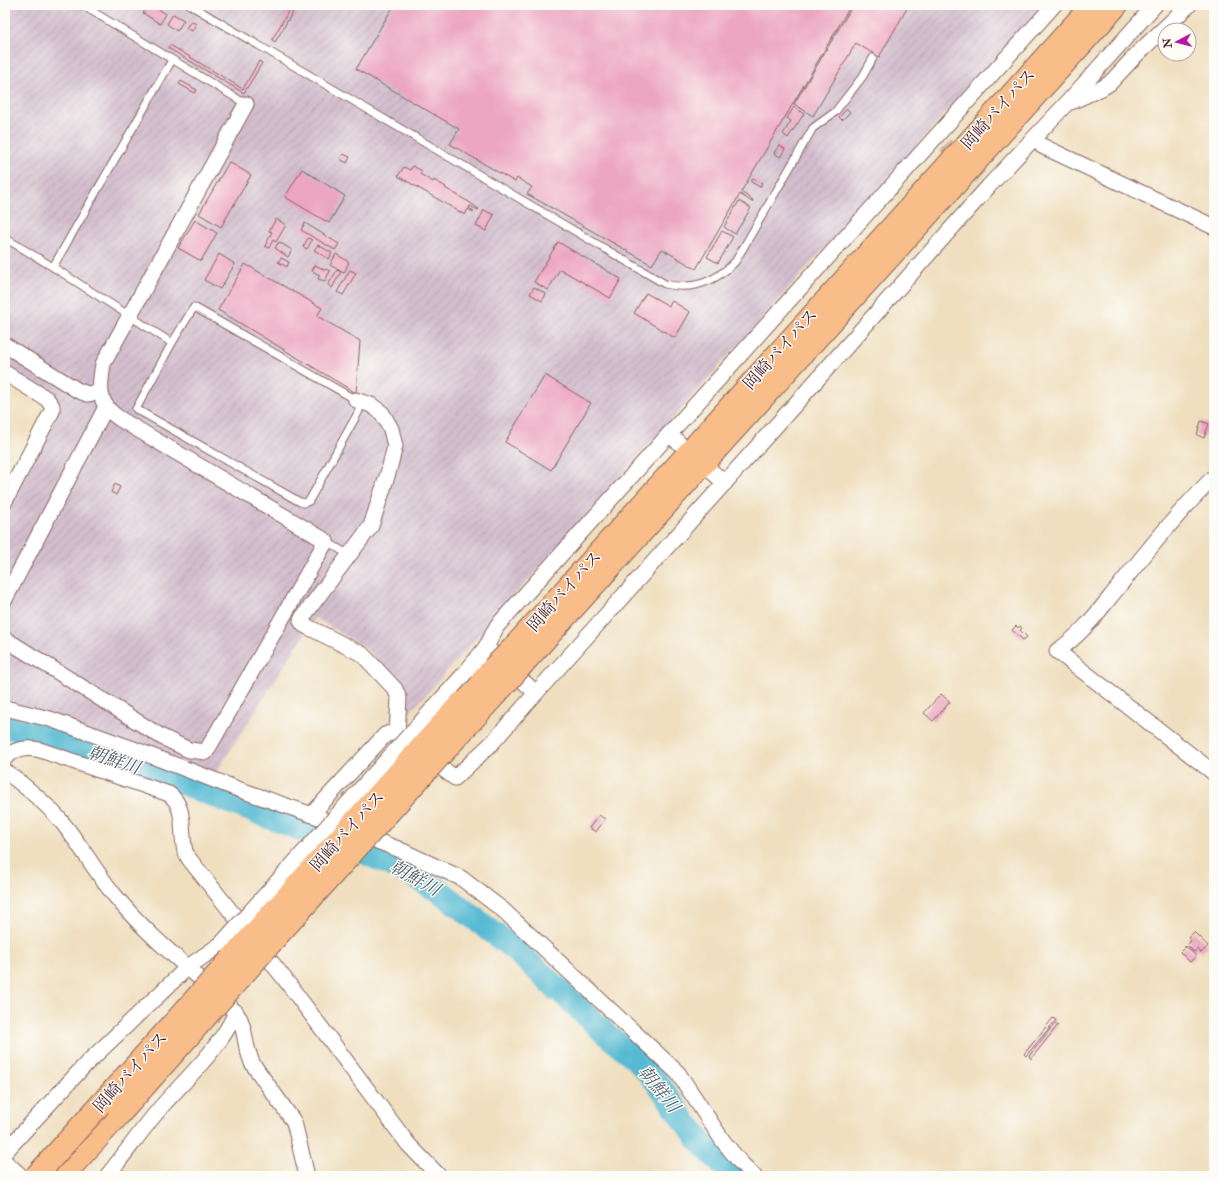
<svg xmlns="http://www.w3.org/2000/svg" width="1219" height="1181" viewBox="0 0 1219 1181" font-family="'IM FELL Double Pica','Noto Serif JP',serif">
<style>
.industrial{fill:url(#industrial-furrows)}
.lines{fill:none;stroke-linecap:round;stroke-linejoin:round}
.river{stroke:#54bad2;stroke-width:24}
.building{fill:#eca6c1}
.street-tunnel{stroke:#ceb9a1;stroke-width:15;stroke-dasharray:15 8;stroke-linecap:butt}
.lane-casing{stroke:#84625f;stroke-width:9}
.street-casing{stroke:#84625f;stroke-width:17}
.highway-casing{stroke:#84625f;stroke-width:24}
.lane{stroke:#fff;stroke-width:7}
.street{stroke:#fff;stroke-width:15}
.highway{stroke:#f8bd89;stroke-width:22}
.street-bridge-casing{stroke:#84625f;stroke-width:17;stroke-linecap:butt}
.highway-bridge-casing{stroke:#84625f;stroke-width:24;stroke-linecap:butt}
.street-bridge{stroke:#fff;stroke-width:15}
.highway-bridge{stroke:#f8bd89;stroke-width:22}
.labels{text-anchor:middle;stroke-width:3;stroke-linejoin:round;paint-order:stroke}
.street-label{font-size:17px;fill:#4a1f2b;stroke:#fdfcf7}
.water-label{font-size:18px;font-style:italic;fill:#4e5d6e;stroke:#fdfcf7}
</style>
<defs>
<pattern id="industrial-furrows" width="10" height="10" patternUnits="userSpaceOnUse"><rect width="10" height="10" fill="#d1bdcc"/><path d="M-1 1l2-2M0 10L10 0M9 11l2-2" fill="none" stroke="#b5a2af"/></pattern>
</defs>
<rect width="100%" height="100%" fill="#fdfcf7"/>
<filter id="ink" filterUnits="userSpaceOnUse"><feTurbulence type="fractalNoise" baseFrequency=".025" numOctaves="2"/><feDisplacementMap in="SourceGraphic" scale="8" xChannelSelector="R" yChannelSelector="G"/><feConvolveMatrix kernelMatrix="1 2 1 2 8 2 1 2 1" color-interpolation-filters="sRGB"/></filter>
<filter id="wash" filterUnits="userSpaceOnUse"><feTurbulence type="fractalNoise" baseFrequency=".012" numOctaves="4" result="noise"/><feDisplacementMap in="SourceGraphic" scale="16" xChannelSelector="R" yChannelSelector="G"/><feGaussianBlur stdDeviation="0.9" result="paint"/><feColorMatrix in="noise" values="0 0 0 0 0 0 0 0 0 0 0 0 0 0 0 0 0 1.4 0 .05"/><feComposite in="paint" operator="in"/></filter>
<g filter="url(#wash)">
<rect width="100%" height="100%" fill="#efdfbf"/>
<path class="industrial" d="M5,5H1042L403,720L405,690L364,647L315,618L215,774L5,704V510L62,404L5,368Z"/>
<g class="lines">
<path class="river" d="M5,726L41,735L187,785L266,816L366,853L401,869L441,892L514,949L547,979L556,989L557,988L606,1034L633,1056L658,1083L685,1122L696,1134L698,1139L733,1176"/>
</g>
<g id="blocks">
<g class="building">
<path d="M148,5H152L166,14L160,24L143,13Z"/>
<path d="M292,5H297L275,42L272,40Z"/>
<path d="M394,5H851L741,192L753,200L752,202L740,194L696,269L662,249L652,265L527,194L532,187L517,178L515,182L450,144L459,129L356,69Z"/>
<path d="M853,5H909L879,57L856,43L813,116L794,104Z"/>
<path d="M173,14L184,20L177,31L167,24Z"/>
<path d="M191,21L196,24L192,31L186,28Z"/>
<path d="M170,45L243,89L259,61L262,63L244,93L168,48Z"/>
<path d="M181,81L197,90L195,93L179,84Z"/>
<path d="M794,107L804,114L788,138L783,134L791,121L787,118Z"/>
<path d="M847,109L850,112L842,120L839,117Z"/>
<path d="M779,145L785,149L780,157L774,153Z"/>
<path d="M343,154L350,157L347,163L340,159Z"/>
<path d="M229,162L251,175L221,227L199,214Z"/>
<path d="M413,166L422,171L420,174L433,182L434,180L446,187L445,188L469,202L479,209L478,210L470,206L469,208L474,211L473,212L468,209L465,215L398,176L404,167L410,170Z"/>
<path d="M302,169L345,196L329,223L285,197Z"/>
<path d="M753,178L762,183L760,187L751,182Z"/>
<path d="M739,201L751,208L735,234L724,227Z"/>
<path d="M484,210L494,215L486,231L476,226Z"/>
<path d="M276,219L286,225L276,242L273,240L269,248L265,246L272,232L269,231Z"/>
<path d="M195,220L217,233L201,261L178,248Z"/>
<path d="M305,223L339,244L335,250L301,230Z"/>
<path d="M722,231L733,237L718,263L707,257Z"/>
<path d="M308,238L312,240L307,249L303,247Z"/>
<path d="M279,242L292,250L288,257L275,248Z"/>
<path d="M558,242L621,279L610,298L560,269L548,290L534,282Z"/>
<path d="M318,245L332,253L329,259L314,250Z"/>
<path d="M219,254L235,264L220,289L204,280Z"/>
<path d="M336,254L349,262L344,273L330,265Z"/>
<path d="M281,258L289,262L287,267L278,262Z"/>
<path d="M245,264L322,308L317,316L360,341L356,393L218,310Z"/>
<path d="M315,265L325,270L326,269L330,271L325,281L318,279L320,275L312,271Z"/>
<path d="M337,270L341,272L332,288L328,285Z"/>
<path d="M350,270L356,273L343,295L337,292Z"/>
<path d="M534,287L546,294L542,301L530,294Z"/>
<path d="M646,293L669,306L672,301L690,312L675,338L634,313Z"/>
<path d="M545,375L591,403L551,470L505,442Z"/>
<path d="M1201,421L1209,424L1204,438L1197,435Z"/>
<path d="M115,484L120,487L116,495L111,492Z"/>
<path d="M1016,626L1018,628L1020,626L1022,628L1020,630L1027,637L1023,640L1012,630Z"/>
<path d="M941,694L950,702L933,721L924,713Z"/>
<path d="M599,815L605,819L596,832L589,828Z"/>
<path d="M1194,932L1208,946L1201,953L1198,949L1194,952L1187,945L1191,941L1188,938Z"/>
<path d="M1186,946L1196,956L1190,962L1180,952Z"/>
<path d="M1053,1018L1056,1020L1026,1056L1024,1054Z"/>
<path d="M1055,1023L1058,1025L1031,1059L1029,1056Z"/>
</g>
</g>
</g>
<g filter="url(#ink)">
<use href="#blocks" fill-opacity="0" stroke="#84625f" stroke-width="1"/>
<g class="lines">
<path class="street-tunnel" d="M945,145L980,177"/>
<g class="lane-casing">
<g id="lane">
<path d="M82,5L246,104"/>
<path d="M190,5L665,284C693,291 715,282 735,262L813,128L835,112L863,76L873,58"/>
<path d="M5,238L53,267L172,343"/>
<path d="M53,267L172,60"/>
<path d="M194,307L356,400L359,407V411L309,501L304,503L300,502L136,409L172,343Z"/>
<path d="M326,541L349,555"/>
</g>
</g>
<g class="street-casing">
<g id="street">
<path d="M1071,102L1102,88L1110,83L1137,54L1189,5"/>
<path d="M1042,146L1214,227"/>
<path d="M5,345L77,390L87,394L100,392"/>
<path d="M5,373L47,399L52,406V411L5,501"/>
<path d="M356,400L371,405L382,413L391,429L395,446L389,470L371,526L302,618L301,621L304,625L362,654L395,689L399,698L397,734"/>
<path d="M669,434L679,443"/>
<path d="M710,470L725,483"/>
<path d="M1214,477C1180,510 1150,548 1120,585C1101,608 1082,635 1057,651L1214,773"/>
<path d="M5,599L106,407"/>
<path d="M5,639L162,737L189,750L206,752L326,541L120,419C97,404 99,389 103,364L246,104"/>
<path d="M466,672L486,647"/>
<path d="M536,693L486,647L497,626L1054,5"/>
<path d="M5,708L50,719L131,748L235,788L321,818"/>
<path d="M5,758C14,749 27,747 40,750L169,794C187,807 180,833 185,851C186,854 188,857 190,860L284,978L408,1144L439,1176"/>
<path d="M5,771C25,786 45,802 61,821C81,845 96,873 116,897C148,936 189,968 226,1001L240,1019L243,1028L247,1048L252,1063L294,1122L307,1176"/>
<path d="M312,814L385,735L390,733L397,734L455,778L492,743L536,693L799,400L989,186L1066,104L1155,5"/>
<path d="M359,834L398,849L461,878L503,910L678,1073L723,1141L740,1162L754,1176"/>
<path d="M5,1152L86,1064L188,967L221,944"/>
<path d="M5,1162L21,1176"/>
<path d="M107,1176C126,1153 143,1128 162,1106C187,1078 222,1046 236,1012"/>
</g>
</g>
<g class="highway-casing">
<g id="highway">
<path d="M509,652L1092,5"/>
<path d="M523,664L1117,5"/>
<path d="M461,703L493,668"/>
<path d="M476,716L509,680"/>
<path d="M63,1176L119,1115"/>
</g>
</g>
<use href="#lane" class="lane"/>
<use href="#street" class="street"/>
<use href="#highway" class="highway"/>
<g class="street-bridge-casing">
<path id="street-bridge" d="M221,944L466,672"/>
</g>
<g class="highway-bridge-casing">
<g id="highway-bridge">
<path d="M493,668L509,652"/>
<path d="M509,680L523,664"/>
<path d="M119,1115L278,935L476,716"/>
<path d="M36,1176L461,703"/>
</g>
</g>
<use href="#street-bridge" class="street-bridge"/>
<use href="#highway-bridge" class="highway-bridge"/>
</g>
</g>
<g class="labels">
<g class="street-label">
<text transform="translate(998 109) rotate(-48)" y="6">岡崎バイパス</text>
<text transform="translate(780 349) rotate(-48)" y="6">岡崎バイパス</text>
<text transform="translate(564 591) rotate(-48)" y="6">岡崎バイパス</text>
<text transform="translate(347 831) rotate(-48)" y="6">岡崎バイパス</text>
<text transform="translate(130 1072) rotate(-48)" y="6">岡崎バイパス</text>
</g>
<g class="water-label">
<text transform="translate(114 760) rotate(19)" y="6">朝鮮川</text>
<text transform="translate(415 878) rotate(29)" y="6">朝鮮川</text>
<text transform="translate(659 1089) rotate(51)" y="6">朝鮮川</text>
</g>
</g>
<rect width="1219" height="1181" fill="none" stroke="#fdfcf7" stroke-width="20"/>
<g transform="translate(1177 42) rotate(263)"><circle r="19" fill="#fdfcf7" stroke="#b5a4a5"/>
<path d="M0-3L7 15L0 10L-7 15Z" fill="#b5179e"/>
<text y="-6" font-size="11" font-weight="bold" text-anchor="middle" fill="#4a1f2b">N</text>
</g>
</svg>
